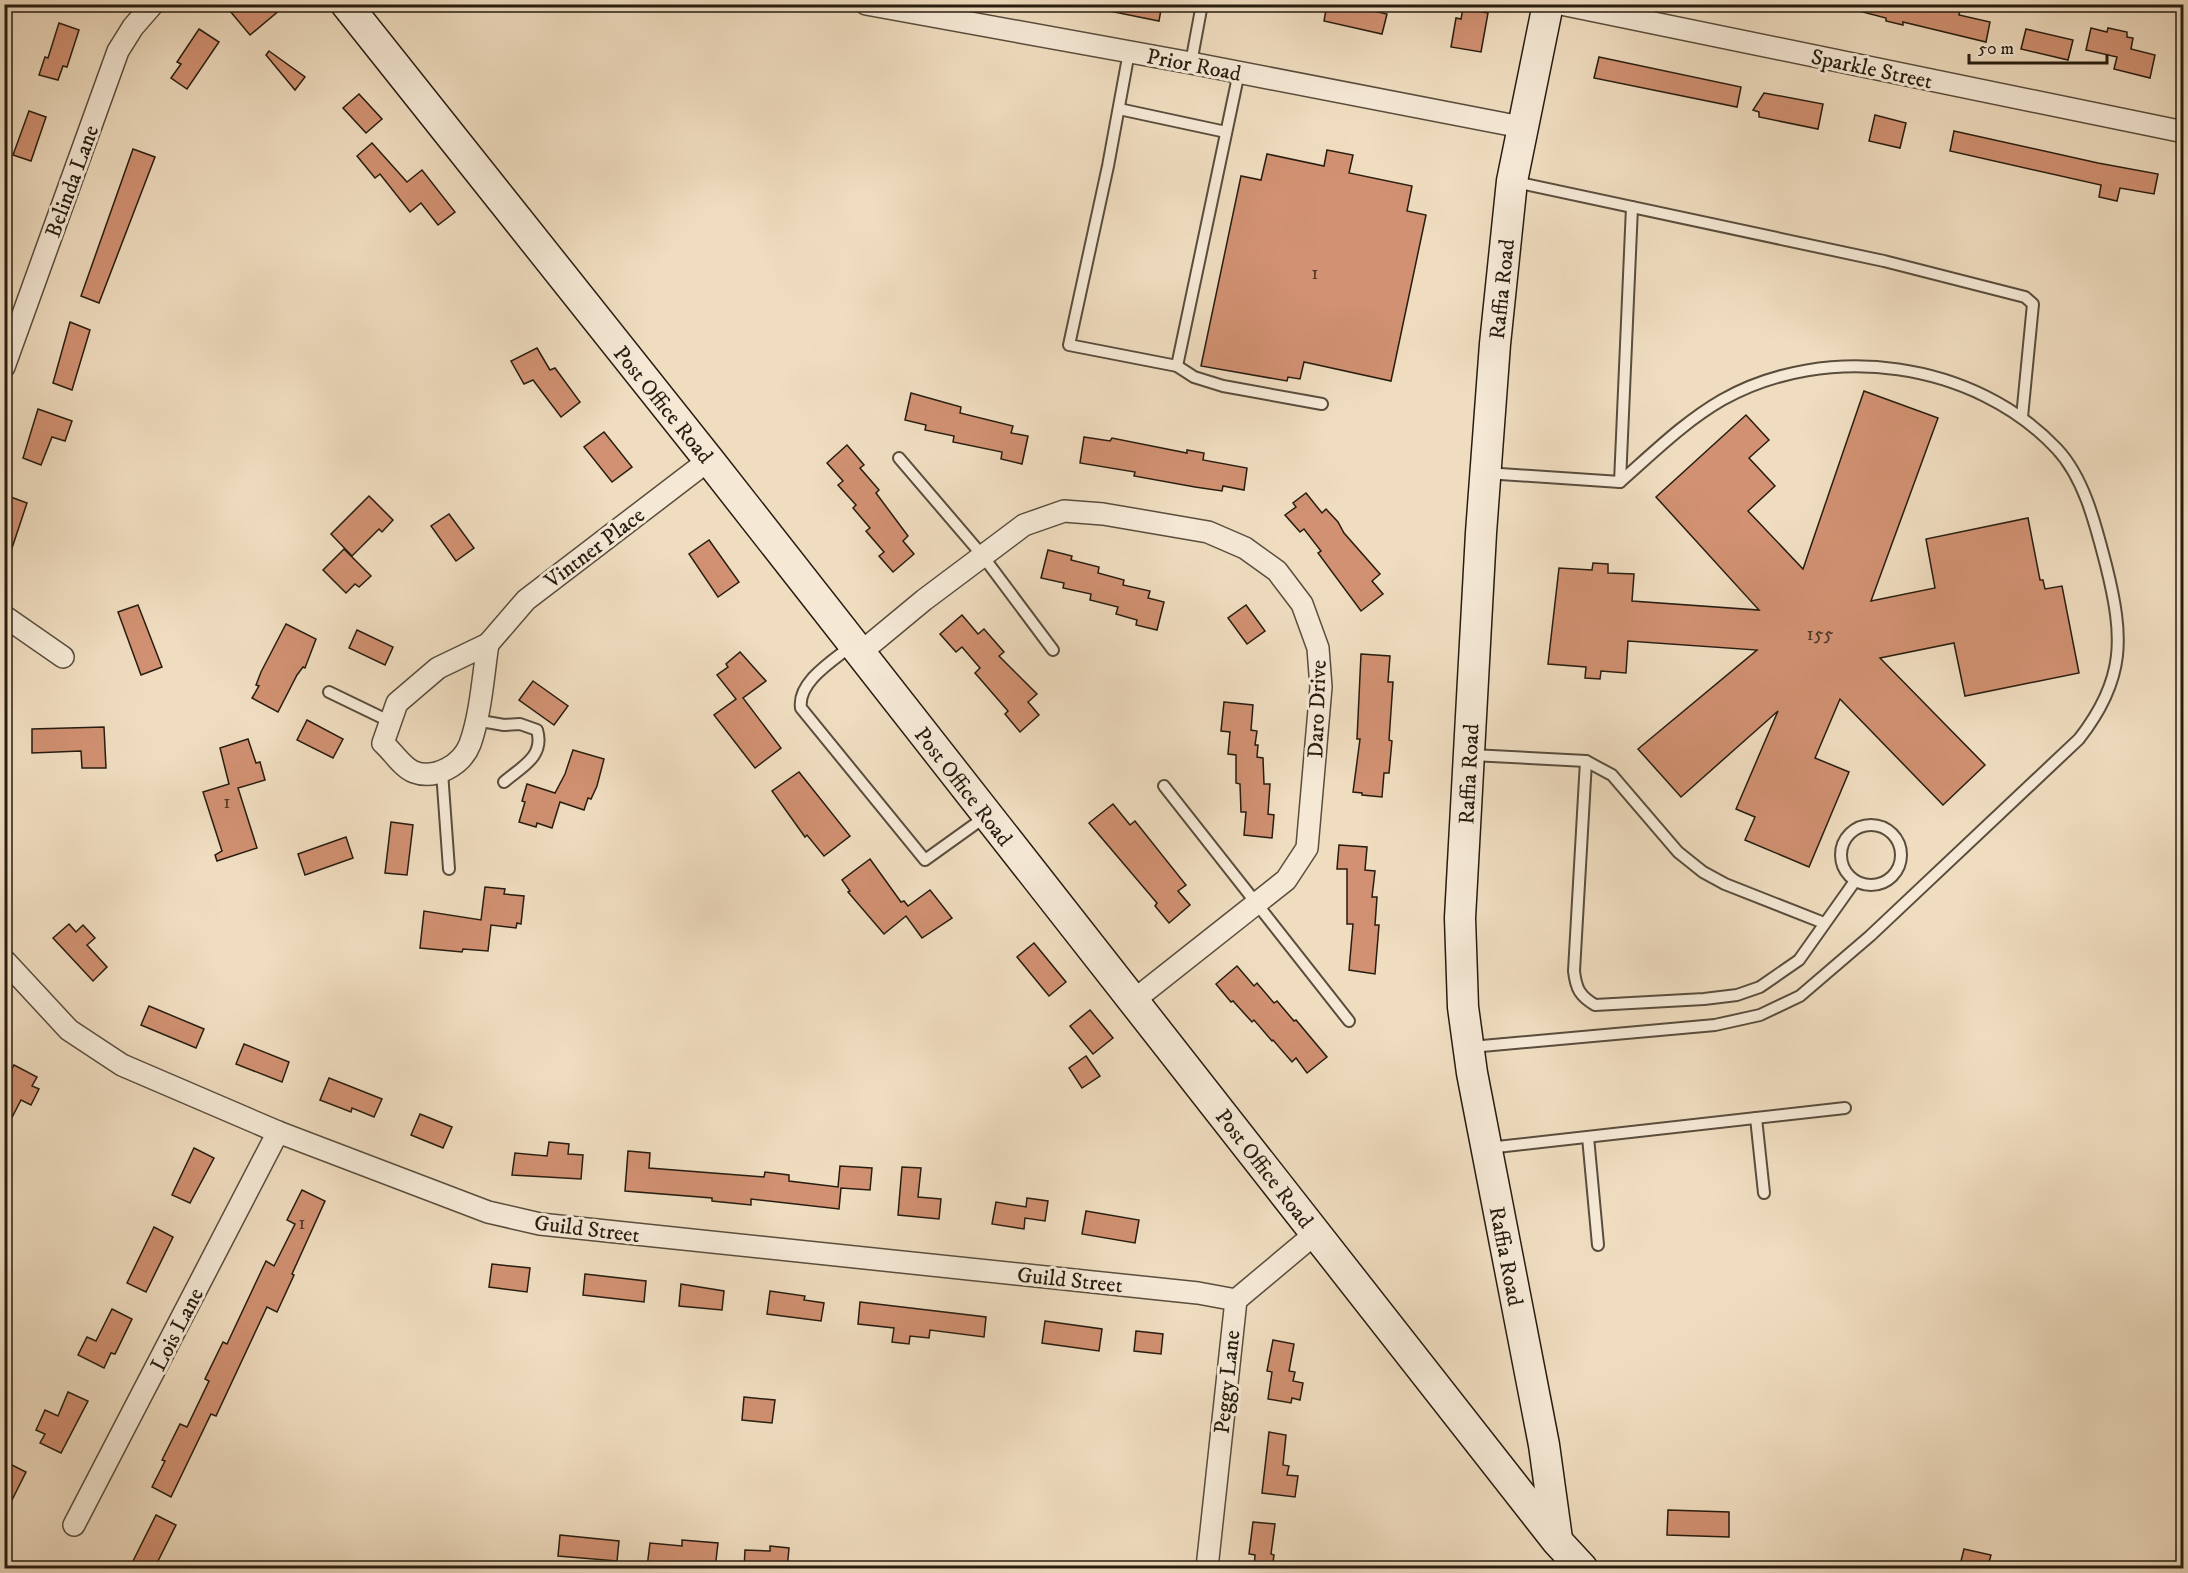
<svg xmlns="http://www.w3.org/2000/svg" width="2188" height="1573" viewBox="0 0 2188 1573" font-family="'IM FELL DW Pica',serif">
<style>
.building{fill:#d19172;stroke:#271d10;stroke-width:1.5}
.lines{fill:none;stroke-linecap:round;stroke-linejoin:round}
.lane-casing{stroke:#594d3c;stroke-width:14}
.street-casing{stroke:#594d3c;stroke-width:24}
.secondary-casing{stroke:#271d10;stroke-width:33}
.lane{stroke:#f5e9d6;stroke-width:10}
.street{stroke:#f5e9d6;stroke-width:21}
.secondary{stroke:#f5e9d6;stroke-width:30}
.labels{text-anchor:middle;stroke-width:6;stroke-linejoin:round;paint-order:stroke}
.number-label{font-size:20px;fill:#523a28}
.street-label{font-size:22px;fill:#271d10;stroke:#f5e9d6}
</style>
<rect width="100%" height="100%" fill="#f0ddc0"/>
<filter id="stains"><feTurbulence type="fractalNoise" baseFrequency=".00333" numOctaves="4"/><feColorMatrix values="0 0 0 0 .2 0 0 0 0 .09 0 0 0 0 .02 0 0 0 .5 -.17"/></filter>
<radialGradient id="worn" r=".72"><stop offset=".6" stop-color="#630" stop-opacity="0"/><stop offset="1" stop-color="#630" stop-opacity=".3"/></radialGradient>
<g class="building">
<path d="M238,4H287L250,35L230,11Z"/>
<path d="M1110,4H1162L1159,21L1109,11Z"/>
<path d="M1327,4H1343L1387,14L1382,34L1324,21Z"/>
<path d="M1855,4H1961L1959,15L1990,22L1986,42L1903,22V25L1886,21V18L1855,10Z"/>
<path d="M1463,8L1488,13L1481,52L1451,47L1456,18L1461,19Z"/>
<path d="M59,23L79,30L67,67L63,66L58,80L39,75L45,57L48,58Z"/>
<path d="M2091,28L2107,32L2108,28L2127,32V37L2133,38L2131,49L2155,55L2150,78L2114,69L2117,57L2086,50Z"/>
<path d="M199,29L219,42L187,89L171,78L181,64L177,62Z"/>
<path d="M2026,29L2073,40L2068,60L2021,49Z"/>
<path d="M269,51L305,77L295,90L266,55Z"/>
<path d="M1599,57L1741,87L1737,107L1594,78Z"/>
<path d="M1764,93L1823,104L1818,129L1759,117V112L1753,110Z"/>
<path d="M359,94L382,119L366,133L343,108Z"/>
<path d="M29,111L46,117L31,161L13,155Z"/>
<path d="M1875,115L1906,123L1900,148L1869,141Z"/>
<path d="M1954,131L2098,163L2158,174L2154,194L2120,188L2117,201L2099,197L2101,185L1950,151Z"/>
<path d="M372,143L407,182L422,170L455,212L438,225L421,203L410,212L380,174L375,178L357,156Z"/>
<path d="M133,149L155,157L99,303L81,296Z"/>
<path d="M1327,150L1353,155L1349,173L1412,186L1407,211L1426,215L1391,381L1304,362L1300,379L1288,377L1287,381L1201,366L1241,176L1261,180L1267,154L1324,166Z"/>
<path d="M70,322L90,330L72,390L53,383Z"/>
<path d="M537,348L550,370L555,368L580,402L561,417L533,380L524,384L511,361Z"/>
<path d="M1864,391L1938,418L1871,601L1935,588L1926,539L2028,518L2040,580H2043L2045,589L2062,586L2079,673L1965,696L1954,643L1880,658L1985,765L1943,805L1840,699L1815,758L1849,772L1809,867L1745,840L1755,817L1736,809L1778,711L1681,797L1638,749L1757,650L1628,641L1626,673L1601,671L1600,679L1585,678L1586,667L1548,664L1559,568L1592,570L1593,563L1608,564V573L1634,574L1632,601L1759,610L1656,497L1746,415L1769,440L1749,458L1775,486L1748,511L1803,569Z"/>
<path d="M911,393L961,407L960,413L1013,426L1011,433L1028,436L1022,464L1001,459L1002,452L953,442L954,436L925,430L926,425L905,420Z"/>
<path d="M38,409L72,421L65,441L52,437L41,465L23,458Z"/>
<path d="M604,432L632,467L612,482L584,447Z"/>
<path d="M1084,437L1110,441L1112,438L1187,453V450L1204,453L1203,460L1247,468L1244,490L1223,486L1222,491L1195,487L1134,476L1135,472L1080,463Z"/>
<path d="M847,445L864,465L860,468L879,490L876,493L908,536L903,541L914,554L893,572L879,556L884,552L866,531L870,528L853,508L856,505L838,485L843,481L827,463Z"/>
<path d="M1306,493L1322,513L1326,509L1338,522L1344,533L1380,574L1372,581L1383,594L1361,611L1318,553L1321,551L1304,529L1300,532L1285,515L1296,507L1293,503Z"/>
<path d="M8,496L27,503L7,563L4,562V505Z"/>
<path d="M369,496L393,520L382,532L379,529L352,556L331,534Z"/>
<path d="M449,514L474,548L456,561L431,526Z"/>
<path d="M709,540L739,582L718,597L689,554Z"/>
<path d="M344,549L371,576L359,587L355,584L346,593L323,570Z"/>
<path d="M1048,550L1072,556L1071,560L1099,567L1098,573L1124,580L1123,585L1150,591L1148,598L1164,602L1157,630L1136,625L1137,620L1116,614L1118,607L1090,600L1091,594L1063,588L1064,583L1041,578Z"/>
<path d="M138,605L162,667L141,675L118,612Z"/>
<path d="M1246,605L1265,631L1247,644L1228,618Z"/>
<path d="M962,615L978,634L984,629L1004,652L999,656L1037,694L1028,702L1039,715L1020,732L1005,714L1008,711L975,673L980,668L962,647L956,652L940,634Z"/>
<path d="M286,624L316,639L305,668L303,667L297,675L278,712L252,698L259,686L256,685L261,672Z"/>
<path d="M357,630L393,647L385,665L349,648Z"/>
<path d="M740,652L766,681L743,698L781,748L755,768L714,715L736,699L717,675L728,667L726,664Z"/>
<path d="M1361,654L1390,656L1388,682H1393L1389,740L1392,741L1389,773H1384L1382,797L1362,795V793L1353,792L1360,739H1357Z"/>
<path d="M533,681L568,706L554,725L519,700Z"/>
<path d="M1224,702L1253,705L1251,730L1257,731L1255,745H1258L1257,757L1263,758L1264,784H1270L1268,814L1274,815L1272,838L1244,835L1246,812H1241L1240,784L1236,783V755L1228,754L1230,732L1221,731Z"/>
<path d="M307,720L343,739L333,758L297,740Z"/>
<path d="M104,727L106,768H82L81,751L32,753V729Z"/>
<path d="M248,739L256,763L260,762L265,780L238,788L257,848L217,861L215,855L222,851L203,792L229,784L220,748Z"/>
<path d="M573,750L604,759L597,786L591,799L588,798L584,810L560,802L552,828L537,823L536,827L519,822L525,802L522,801L527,784L555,793L565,774Z"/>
<path d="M799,772L850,836L824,856L807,835L805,837L772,791Z"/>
<path d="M1113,804L1130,825L1135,821L1186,885L1178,891L1190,905L1169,923L1155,906L1157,903L1089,823Z"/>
<path d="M391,822L413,825L407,875L385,873Z"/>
<path d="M346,837L353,858L305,875L298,854Z"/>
<path d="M1339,845L1367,847L1365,870L1375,871L1372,897H1377L1375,925H1379L1375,974L1349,970L1353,924H1347V869H1337Z"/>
<path d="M870,859L901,902L904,901L908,906L930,890L952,918L922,938L906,916L884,934L848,892L850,891L842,880Z"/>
<path d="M485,887L505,889L504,894L524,896L521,924L517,923L516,928L491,925L488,951L463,949L462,952L420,948L424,911L481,920Z"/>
<path d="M69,924L76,932L83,925L95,938L87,945L107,967L93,981L53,938Z"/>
<path d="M1034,943L1066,982L1049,996L1017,957Z"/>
<path d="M1237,966L1254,986L1257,983L1274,1003L1277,1001L1294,1021L1296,1020L1327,1057L1307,1073L1296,1058L1292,1062L1273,1040L1272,1041L1254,1020L1252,1022L1233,1001L1231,1002L1216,984Z"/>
<path d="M149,1006L204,1029L196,1048L141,1025Z"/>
<path d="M1090,1010L1113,1038L1093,1054L1070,1026Z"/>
<path d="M244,1044L289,1062L282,1082L236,1064Z"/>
<path d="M1086,1056L1100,1076L1082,1088L1069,1068Z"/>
<path d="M14,1065L37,1077L32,1086L39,1089L31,1105L21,1100L4,1133V1084Z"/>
<path d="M329,1078L382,1099L374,1117L352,1108L351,1112L320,1100Z"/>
<path d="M420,1114L452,1127L443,1148L411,1135Z"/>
<path d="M549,1142L569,1144L568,1154L583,1155L581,1179L512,1175L515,1153L547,1156Z"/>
<path d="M194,1148L214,1158L190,1203L172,1195Z"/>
<path d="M628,1151L650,1153L649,1168L764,1177L765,1172L789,1175V1181L838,1187L840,1166L872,1168L870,1190L841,1188L839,1209L751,1199V1205L712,1201V1198L625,1191Z"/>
<path d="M902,1167L921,1168L918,1197L941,1199L939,1219L898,1215Z"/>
<path d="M302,1190L325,1201L292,1274L294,1275L277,1312L267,1307L216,1416L211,1414L171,1497L152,1487L165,1461L162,1460L180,1424L187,1427L209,1381L205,1379L223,1342L227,1344L266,1261L274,1266L295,1224L287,1220Z"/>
<path d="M1027,1198L1048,1201L1045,1221L1025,1218L1024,1229L992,1224L996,1202L1026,1207Z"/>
<path d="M1086,1211L1139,1220L1135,1243L1082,1234Z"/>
<path d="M154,1227L173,1237L146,1292L127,1283Z"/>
<path d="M492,1264L530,1268L527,1292L489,1287Z"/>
<path d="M585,1274L646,1281L644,1302L583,1295Z"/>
<path d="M681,1284L724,1291L722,1310L679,1306Z"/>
<path d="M770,1291L805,1296L804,1300L824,1303L821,1321L767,1314Z"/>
<path d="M860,1302L986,1317L984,1337L930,1330L929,1338L910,1336L909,1344L892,1342L894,1328L858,1324Z"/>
<path d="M112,1309L132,1319L115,1354L111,1353L104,1368L78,1355L87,1337L96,1341Z"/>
<path d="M1045,1321L1102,1329L1099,1351L1042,1343Z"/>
<path d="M1136,1331L1163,1334L1161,1354L1134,1351Z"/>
<path d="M1273,1340L1294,1344L1289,1371L1295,1372L1293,1381L1303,1383L1300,1400L1292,1398L1291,1403L1268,1399L1272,1372L1267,1371Z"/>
<path d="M68,1392L88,1401L61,1453L40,1443L45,1434L36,1430L45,1410L58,1416Z"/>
<path d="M744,1397L775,1400L772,1423L742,1420Z"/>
<path d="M1269,1432L1286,1435L1283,1465L1289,1466L1287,1475L1298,1476L1295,1497L1262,1493Z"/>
<path d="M4,1461L26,1472L4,1516Z"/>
<path d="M1668,1510L1729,1512V1537L1667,1535Z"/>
<path d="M156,1515L176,1525L154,1569H129Z"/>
<path d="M1253,1522L1275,1524L1271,1554L1274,1555L1272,1569H1254L1255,1555L1249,1554Z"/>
<path d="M560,1535L619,1541L617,1561L558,1556Z"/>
<path d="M682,1540L718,1543L715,1569L680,1565V1569L647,1567L650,1543L682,1546Z"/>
<path d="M770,1546L789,1548L787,1569H744L745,1550L770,1551Z"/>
<path d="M1964,1549L1991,1555L1987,1569H1959Z"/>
</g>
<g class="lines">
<g class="lane-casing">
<g id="lane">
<path d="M1129,52L1108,166L1069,345L1177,366L1194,377L1223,386L1322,404"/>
<path d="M1191,63L1202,4"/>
<path d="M1119,109L1226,132"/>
<path d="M1515,182L1884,261L2025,297L2033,304L2022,417"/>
<path d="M1177,366L1239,72"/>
<path d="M899,458L982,555L1053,650"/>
<path d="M1620,482L1632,207"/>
<path d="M851,646C834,660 797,682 801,708L925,860L985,817"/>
<path d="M329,692L389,721"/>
<path d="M475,720L504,725L520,724L537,730C545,757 521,767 504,782"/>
<path d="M1472,755L1586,761L1612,775L1678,852L1703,872L1725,884L1824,923"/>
<path d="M1586,761L1574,971C1576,989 1580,996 1595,1005L1704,999L1737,995L1760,987L1799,960L1855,881"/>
<path d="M442,772L449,869"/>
<path d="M1164,786L1349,1021"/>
<circle cx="1871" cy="855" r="30"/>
<path d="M1471,1047L1715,1025L1760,1015L1800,996L1870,936L2079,739C2126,679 2124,637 2106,565C2096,527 2085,479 2057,449C1975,361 1827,341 1722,400C1684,422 1653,453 1620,482L1486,473"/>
<path d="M1756,1118L1764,1193"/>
<path d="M1588,1137L1598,1245"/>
<path d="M1488,1148L1845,1108"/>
</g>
</g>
<g class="street-casing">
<g id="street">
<path d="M866,4L1191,63L1521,127"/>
<path d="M1561,4L2184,132"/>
<path d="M4,367L118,51L133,27L153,4"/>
<path d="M4,616L63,657"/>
<path d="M488,644C483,676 481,713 470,744C462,765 435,780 414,772C403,768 392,751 383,743L397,703L438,668Z"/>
<path d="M488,644L526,600L709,460"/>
<path d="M860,653L924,600L1024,525L1064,511L1103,514L1208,532L1245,548L1277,571L1302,604L1318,648L1321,687L1307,848L1286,880L1133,1001"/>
<path d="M4,960L69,1030L122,1065L278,1132L488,1212L540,1224L1198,1293L1236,1300"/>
<path d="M74,1525L278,1132"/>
<path d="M1207,1568L1236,1300L1316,1233"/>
</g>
</g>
<g class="secondary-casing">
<g id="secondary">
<path d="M346,4L709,460L1557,1541L1582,1568"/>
<path d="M1548,4L1512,181L1495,344L1481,533L1460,918L1463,1007L1472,1073L1544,1445L1557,1539"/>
</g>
</g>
<use href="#lane" class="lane"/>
<use href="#street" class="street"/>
<use href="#secondary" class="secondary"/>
</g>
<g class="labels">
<g class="number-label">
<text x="1315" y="279">1</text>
<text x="1820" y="640">155</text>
<text x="227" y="808">1</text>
<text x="302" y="1229">1</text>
</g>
<g class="street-label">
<text transform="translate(1194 64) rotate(11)" y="8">Prior Road</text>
<text transform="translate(1872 68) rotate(12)" y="8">Sparkle Street</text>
<text transform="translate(71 181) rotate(-70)" y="8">Belinda Lane</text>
<text transform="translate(1501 289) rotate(-84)" y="8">Raffia Road</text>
<text transform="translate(664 404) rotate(51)" y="8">Post Office Road</text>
<text transform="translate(594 547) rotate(-37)" y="8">Vintner Place</text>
<text transform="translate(1316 709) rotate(-88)" y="8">Daro Drive</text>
<text transform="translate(1468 774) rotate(-87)" y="8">Raffia Road</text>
<text transform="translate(964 786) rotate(52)" y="8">Post Office Road</text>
<text transform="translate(1265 1168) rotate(52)" y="8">Post Office Road</text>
<text transform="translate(587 1228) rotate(7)" y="8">Guild Street</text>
<text transform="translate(1507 1256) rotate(79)" y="8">Raffia Road</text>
<text transform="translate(1070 1279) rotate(6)" y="8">Guild Street</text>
<text transform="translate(176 1329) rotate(-63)" y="8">Lois Lane</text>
<text transform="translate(1226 1382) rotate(-84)" y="8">Peggy Lane</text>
</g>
</g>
<rect width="2188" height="1573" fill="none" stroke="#f0ddc0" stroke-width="24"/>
<rect x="6" y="6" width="2176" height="1561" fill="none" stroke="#271d10" stroke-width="3"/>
<rect x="12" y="12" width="2164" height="1549" fill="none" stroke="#271d10" stroke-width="1.5"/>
<path d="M1969 54v9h138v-9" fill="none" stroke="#271d10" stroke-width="3"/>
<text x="1978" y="54" font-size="18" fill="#271d10" stroke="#f5e9d6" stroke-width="4.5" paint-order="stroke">50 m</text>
<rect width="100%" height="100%" filter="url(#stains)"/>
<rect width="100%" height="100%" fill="url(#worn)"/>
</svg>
